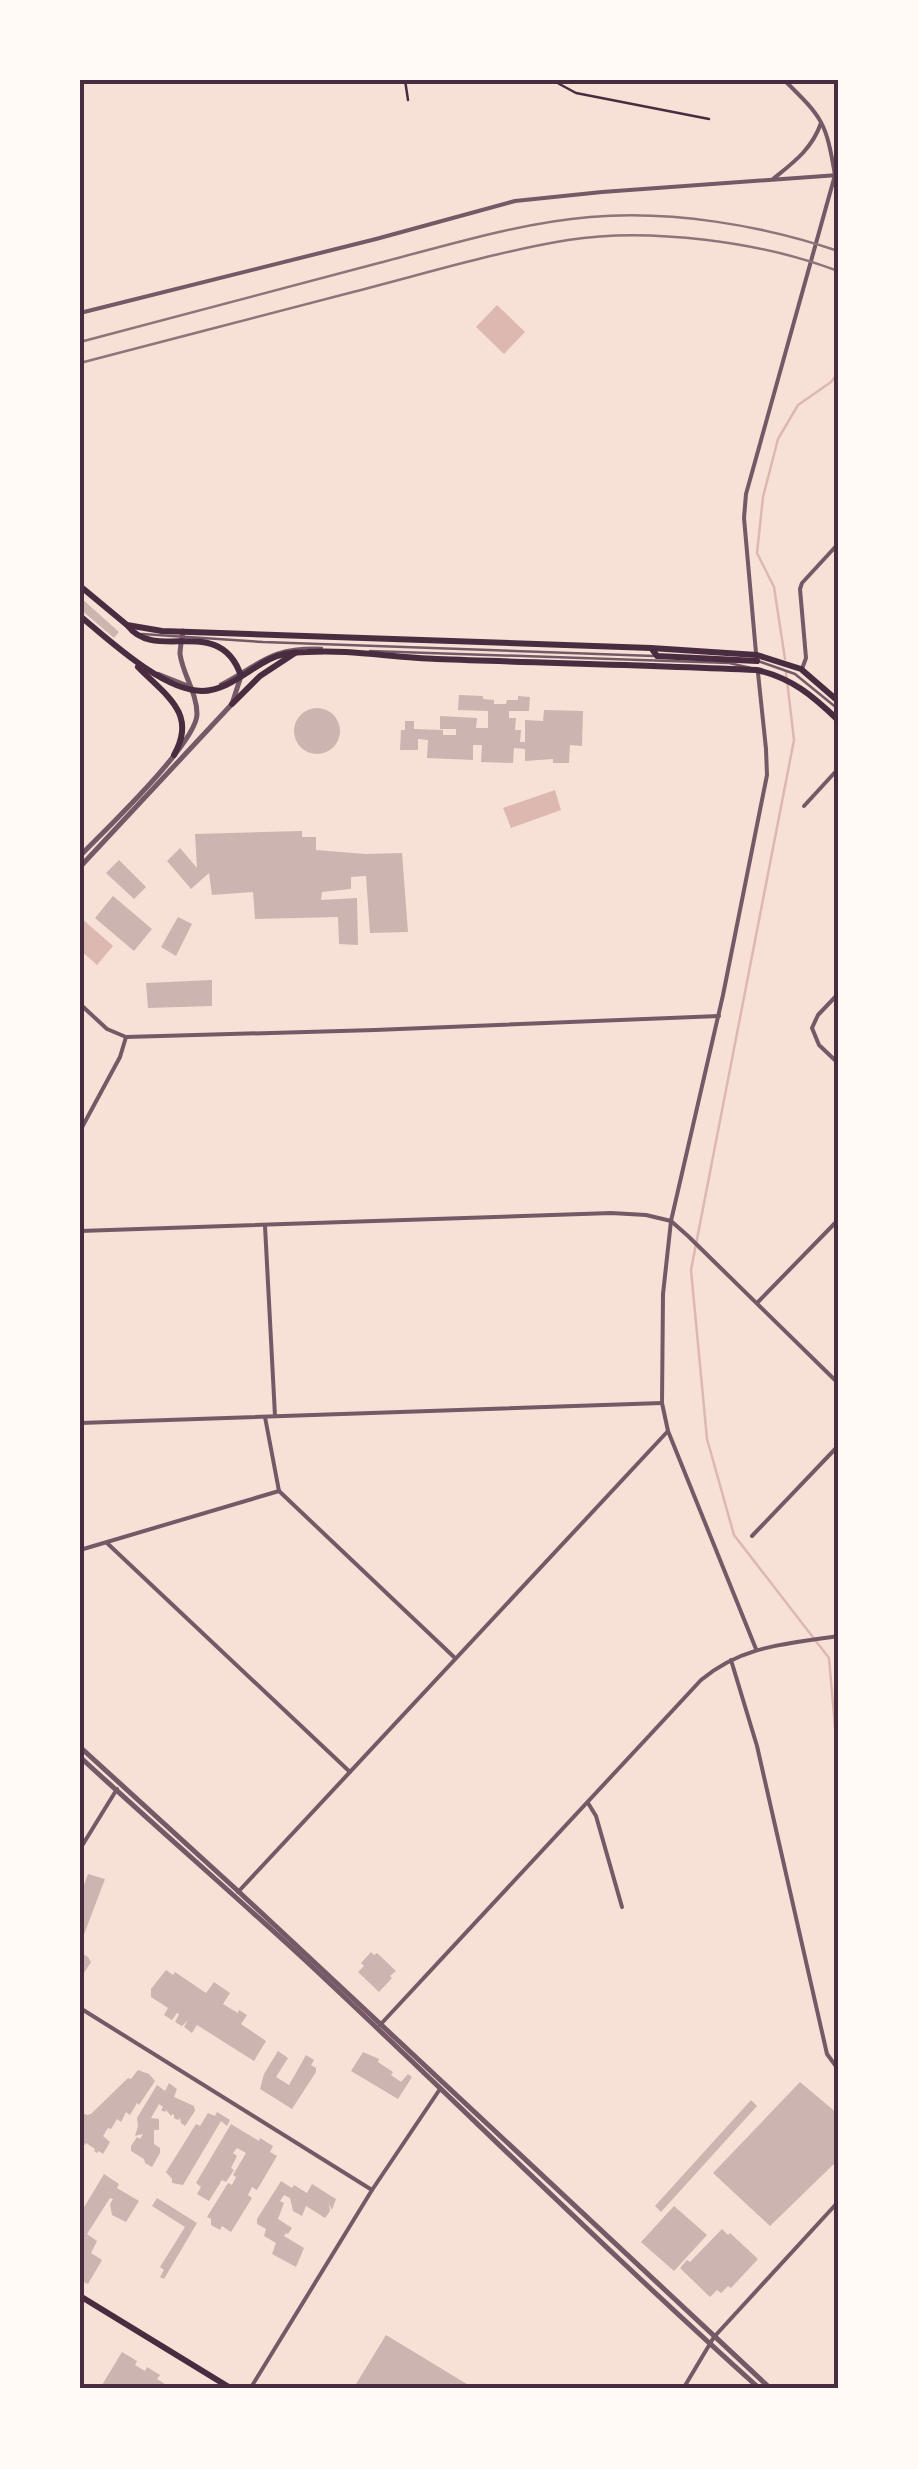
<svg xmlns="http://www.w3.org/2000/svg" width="918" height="2469" viewBox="0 0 918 2469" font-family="Quicksand,sans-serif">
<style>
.water{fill:#dcb8b0}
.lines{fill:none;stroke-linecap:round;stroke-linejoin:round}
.stream{stroke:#dcb8b0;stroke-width:2.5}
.building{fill:#ccb4b1}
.path{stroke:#4a2c40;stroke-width:2.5}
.service{stroke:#755966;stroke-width:2.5}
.minor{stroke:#755966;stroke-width:4}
.tertiary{stroke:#755966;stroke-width:5}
.primary{stroke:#4a2c40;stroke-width:6}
.rail{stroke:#8f747c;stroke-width:2.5}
.neatline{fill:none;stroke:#4a2c40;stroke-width:4}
</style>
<rect width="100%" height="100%" fill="#f7e1d7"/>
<g class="water">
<path d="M497,305L525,332L504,354L476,327Z"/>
<path d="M555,790L561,810L511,828L503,808Z"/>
<path d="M80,917L113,946L97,965L80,950Z"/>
</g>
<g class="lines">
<g class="stream">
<path d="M785,659L774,587L757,553L763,497L778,439L798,405L831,382L838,373"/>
<path d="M786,672L794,740L691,1270L707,1439L734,1535L829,1658L838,1762"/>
</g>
</g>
<g class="building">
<path d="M80,597L119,632L114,638L80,609Z"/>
<path d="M459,695L483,696V699L494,700V704H506L507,700H518V696L530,697L529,711H509V718H516L515,730H521L520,742H525V720L543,721L544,710L583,711L582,746L570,745L569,763H553V759L525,761V749L514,748L513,763L481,762L482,745H473V760L427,758L428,740L418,739V750H400L401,730H405V721H414V729L443,730V735H456V729H440V716L477,718L476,728H488V711L458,710Z"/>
<circle cx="317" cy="731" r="23"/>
<path d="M302,831V837H316V850L366,854L402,853L408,932L370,933L366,876L351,877V889L322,892L321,900L357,898L358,945L339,944L338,917L255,919L253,892L212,895L209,873L191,889L167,861L180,848L197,868L195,834Z"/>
<path d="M119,860L146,887L134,899L106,873Z"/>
<path d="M113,896L152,929L134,951L95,918Z"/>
<path d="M178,917L192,924L176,956L161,947Z"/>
<path d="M212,980V1006L148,1008L146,983Z"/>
<path d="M88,1874L105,1879L80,1945V1896Z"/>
<path d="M80,1952L88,1957L91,1962L80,1979Z"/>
<path d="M371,1952L374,1955L377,1953L396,1971L390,1976L392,1978L379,1992L358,1972L364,1966L361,1963Z"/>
<path d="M166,1970L173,1975L175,1972L206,1993L214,1982L230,1993L223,2004L238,2013L239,2010L247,2015L241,2024L266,2041L254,2061L197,2025L192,2033L184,2027L188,2020L182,2026L175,2022L179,2014L177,2013L172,2020L164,2015L168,2008L151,1997V1989Z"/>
<path d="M278,2051L288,2058L276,2077L289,2085L306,2055L314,2060L311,2065L316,2068V2072L292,2109L260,2089L264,2074Z"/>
<path d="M363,2052L379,2059L378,2062L393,2072L391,2075L401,2082L408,2074L412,2077L398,2099L351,2071Z"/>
<path d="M138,2070L149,2074L155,2081L139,2105L137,2103L130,2115L126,2112L121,2122L117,2119L111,2129L108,2128L103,2136L110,2142L103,2154L99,2151L97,2153L94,2151L95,2149L86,2143L85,2145L81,2143L83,2140L80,2139V2112L87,2115L91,2114L128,2078L131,2079Z"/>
<path d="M800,2082L838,2114V2160L770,2226L713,2173Z"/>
<path d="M169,2083L177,2089L174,2097L194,2106L195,2111L185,2126L181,2123L180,2118L178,2120L174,2118V2115L172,2114L171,2116L166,2110L165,2112L161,2110L163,2107L159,2104L151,2118L159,2119V2130H154V2144L160,2148V2153L152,2167L145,2163L144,2159L131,2151V2146L137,2137L140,2139L143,2134L135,2136L138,2126L137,2118L157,2085L165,2091Z"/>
<path d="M751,2100L757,2106L661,2212L655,2206Z"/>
<path d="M217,2112L230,2120L227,2126L221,2121L183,2185L172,2183V2179L166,2172L196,2124L200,2126L208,2113L215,2116Z"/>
<path d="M231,2124L254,2138L259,2141L260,2138L273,2146L270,2152L277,2156L257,2190L252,2187L248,2195L252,2198L231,2232L222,2226L220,2230L211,2225V2219L207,2217L228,2183L232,2185L236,2177L233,2175L246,2153L237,2148L233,2153L237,2156L231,2168L234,2170L226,2182L222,2180L209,2201L197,2194L201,2187L196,2183Z"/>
<path d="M104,2174L119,2184L117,2188L139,2201L126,2222L112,2215L110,2204L113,2199L110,2198L87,2234L97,2241L91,2253L102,2260L88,2284L80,2280V2214Z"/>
<path d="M281,2181L292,2188L294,2185L307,2193L312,2184L336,2199L332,2210L329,2204L330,2211L325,2218L306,2206L302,2216L293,2211L290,2198L284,2195L280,2201L284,2203L278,2219L292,2228L288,2234L286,2233L284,2236L304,2248L296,2267L272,2254L276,2243L264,2236L266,2229L257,2224V2219Z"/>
<path d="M157,2198L197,2223L164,2279L160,2277L164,2270L160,2267L185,2227L152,2206Z"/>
<path d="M674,2206L707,2235L674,2271L641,2242Z"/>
<path d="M722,2229L728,2235L730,2233L758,2259L731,2288L728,2286L721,2293L717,2290L710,2297L680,2268L687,2260L690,2262Z"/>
<path d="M386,2335L475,2389H353Z"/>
<path d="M122,2352L137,2361L135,2365L145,2371L147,2367L160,2375L157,2379L173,2389H108L102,2385Z"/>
</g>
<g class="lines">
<g class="path">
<path d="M405,80L408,100"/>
<path d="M552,80L576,93L709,119"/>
</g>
<g class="service">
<path d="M142,634L263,642L653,656"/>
<path d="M370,651L729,663L751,668"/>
<path d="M758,661L795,674L838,709"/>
<path d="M158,673L188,685"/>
<path d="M220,684C262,662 270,646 322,648"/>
</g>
<g class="minor">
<path d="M773,179C794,162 812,149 821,123"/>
<path d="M80,313L376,239L515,201L602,192L838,175"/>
<path d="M756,653L744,518L746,494L835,175C826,122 823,118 784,80"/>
<path d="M802,669L806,658L800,589L802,583L838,544"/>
<path d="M804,806L838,769"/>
<path d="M838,994L818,1015L812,1028L819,1045L838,1063"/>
<path d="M80,1004L107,1029L126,1037L375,1030L719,1016"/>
<path d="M80,1131L120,1057L126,1037"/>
<path d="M265,1226L275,1416"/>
<path d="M80,1231L611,1213L646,1215L671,1221L688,1236L838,1383"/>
<path d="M757,1303L838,1220"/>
<path d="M265,1417L279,1491L455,1658"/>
<path d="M80,1423L662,1403"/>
<path d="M752,1536L838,1446"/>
<path d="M107,1543L350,1772"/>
<path d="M80,1550L279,1491"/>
<path d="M756,1649L668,1431L662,1403L663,1294L671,1221L723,995L767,775L766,749L758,673"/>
<path d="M731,1660L757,1746L827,2054L838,2069"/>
<path d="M588,1803L596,1816L622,1907"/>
<path d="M80,1849L117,1789"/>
<path d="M238,1892L668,1431"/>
<path d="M80,2008L372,2190"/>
<path d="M380,2025L701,1680C743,1645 787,1644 838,1636"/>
<path d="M250,2389L372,2190L440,2089"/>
<path d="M683,2389L714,2337L838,2202"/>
</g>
<g class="tertiary">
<path d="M80,856C104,831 197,743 197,714C197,693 183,675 180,654C180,647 182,639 183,631"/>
<path d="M80,867L232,704L241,676"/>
<path d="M80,1747L238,1891L771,2389"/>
<path d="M80,1757C155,1826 231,1892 306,1961C458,2103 605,2250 760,2389"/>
</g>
<g class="primary">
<path d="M80,586L127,625L162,631L651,648L757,655L801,669L838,701"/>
<path d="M80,616C109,640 162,690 202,691C227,691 249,669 270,659C282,653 294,652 307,652C350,649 394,658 437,659C544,663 651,665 757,670C792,678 813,696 838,720"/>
<path d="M128,626C156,663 220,613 241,676"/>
<path d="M652,649L657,656L757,661"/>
<path d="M138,667C165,695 198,713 174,755"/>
<path d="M232,704L260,676L295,653"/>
<path d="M80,2296L232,2389"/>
</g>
<g class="rail">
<path d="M80,342C178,316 276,290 375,264C445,246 518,223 590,217C670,210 762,225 838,251"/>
<path d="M80,363C171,339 262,316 353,292C424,274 495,252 568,240C649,227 762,242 838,271"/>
</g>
</g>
<rect width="918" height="2469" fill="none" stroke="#fffaf5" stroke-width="165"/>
<rect x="82" y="82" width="754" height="2304" class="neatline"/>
</svg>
